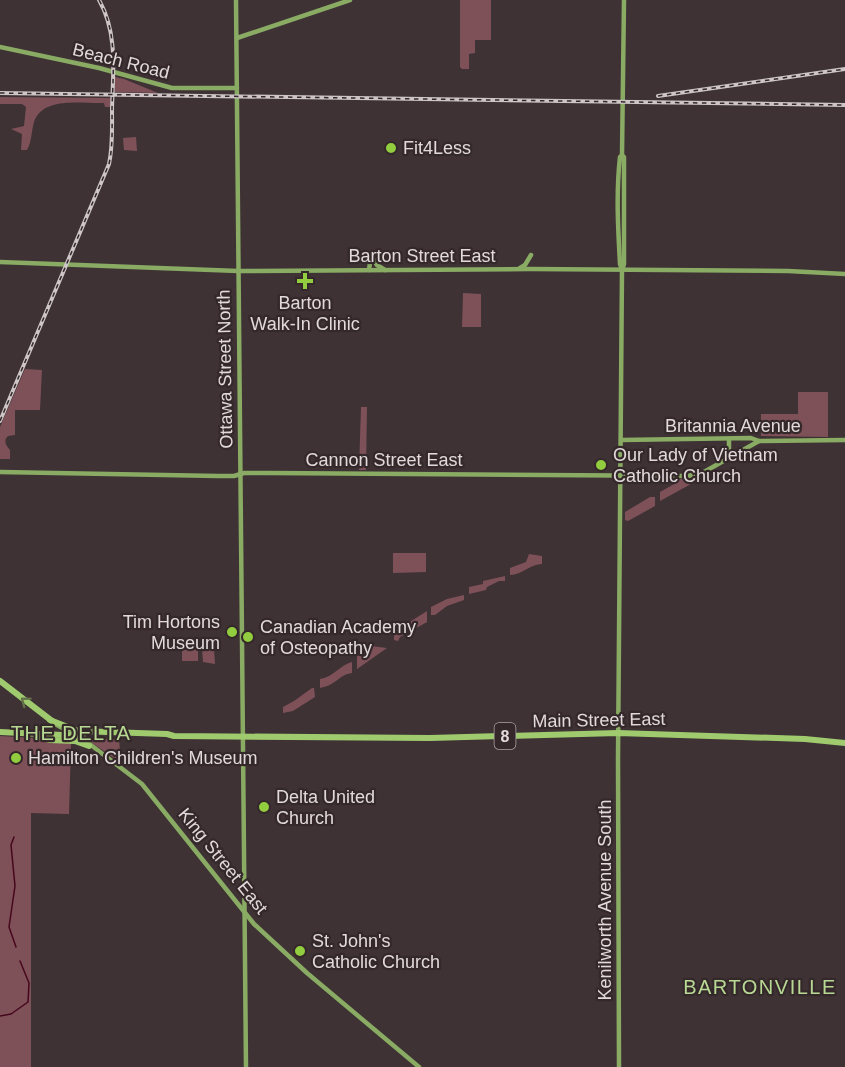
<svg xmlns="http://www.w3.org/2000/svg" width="845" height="1067" viewBox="0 0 845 1067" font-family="Helvetica,sans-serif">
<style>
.green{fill:#7e5159}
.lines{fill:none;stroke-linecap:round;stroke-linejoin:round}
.stream{stroke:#46071d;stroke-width:1.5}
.secondary{stroke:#89ab63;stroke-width:4.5}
.primary{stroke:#9fcb6e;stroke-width:6}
.rail-casing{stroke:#cdc5c6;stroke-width:4}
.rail{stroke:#34282a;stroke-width:1.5;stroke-dasharray:4.5;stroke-linecap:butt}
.oneway{stroke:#647149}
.poi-dot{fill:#91cd3f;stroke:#34282a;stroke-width:2}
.labels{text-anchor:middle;stroke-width:4.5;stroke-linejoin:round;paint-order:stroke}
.shield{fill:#34282a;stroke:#ada4a5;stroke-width:1.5}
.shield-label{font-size:16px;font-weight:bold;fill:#e1d9da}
.street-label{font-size:18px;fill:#e1d9da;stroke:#34282a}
.poi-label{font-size:18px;fill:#e1d9da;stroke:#34282a;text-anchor:start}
.neighbourhood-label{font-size:20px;letter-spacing:1.5px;fill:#b7d993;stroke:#34282a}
</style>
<rect width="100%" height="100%" fill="#3e3234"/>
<g class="green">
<path d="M460,0H491V40H475V53L469,54V69H462L460,67Z"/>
<path d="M115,77L124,79L158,93L115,92Z"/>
<path d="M0,97L111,98L110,107H105L104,103C82,104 43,96 34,122C31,133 32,141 27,150H21L22,134L11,129L24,126L26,107L22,104H0Z"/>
<path d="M136,137L137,151L124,150L123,138Z"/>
<path d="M463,293L481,294V327H462Z"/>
<path d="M25,369L42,370L40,410H15V435L8,436C3,441 6,445 10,450V459H0V427Z"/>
<path d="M798,392H828V437L761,436V414H798Z"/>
<path d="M361,407H367L366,470H359Z"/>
<path d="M676,479H689L691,484L660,501V492L676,483Z"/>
<path d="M650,497H655V506L628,521L625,520V512Z"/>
<path d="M393,553H426V572L393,573Z"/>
<path d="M529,554L542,556V564C530,564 522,575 510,575V568L526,562Z"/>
<path d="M505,576V581H499L487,587L486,590L469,594V587L483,584V581Z"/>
<path d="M464,595V600L447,606L435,615H431V607L447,599Z"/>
<path d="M427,611V622L400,637L398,641L394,640V632Z"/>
<path d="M371,646L387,648L357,669V656L370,649Z"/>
<path d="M202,648L214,649L215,664L203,662Z"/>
<rect x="182" y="650" width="16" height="11"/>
<path d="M352,662V673C338,675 337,685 320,688V679C332,678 340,665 352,662Z"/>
<path d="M312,688H314L315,697L293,711L283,713V707L294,701Z"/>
<path d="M0,736L35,738L46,742L71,743L69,814L31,813V1067H0Z"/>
<path d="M88,739H119L121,763L88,740Z"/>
</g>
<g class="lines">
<g class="stream">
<path d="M14,837L11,845L15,886L9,927L16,947"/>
<path d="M0,1016L11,1014L28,1002L29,983L20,961"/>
</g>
<g class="secondary">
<path d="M236,0L246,1067"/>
<path d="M237,38L350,0"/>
<path d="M0,47L99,68L172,88H237"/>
<path d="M371,255L377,265L385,270"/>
<path d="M0,262L238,271L530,269L788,271L845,274"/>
<path d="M520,268L525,265L531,255"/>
<path d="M369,270L371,255"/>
<path d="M622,270L620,264C618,229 616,192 620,157L622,155"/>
<path d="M621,440L751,438L759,441L845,440"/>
<path d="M729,458V440"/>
<path d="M0,472L218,476H234L244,473H270L688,476L704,472L759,441"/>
<path d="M57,725L87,742L142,784L254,924L307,973L419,1067"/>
<path d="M619,1067L618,759L622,270L624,264V157L622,155L624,0"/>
</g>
<g class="primary">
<path d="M0,681L52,721"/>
<path d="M50,720L78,731L167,734L174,736L430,738L618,733L805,739L845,743"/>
<path d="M0,732L83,736"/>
<path d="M36,736L49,740L75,741L89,746"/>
</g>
<g class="rail-casing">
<g id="rail">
<path d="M0,93L845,105"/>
<path d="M658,96L845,69"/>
<path d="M0,421L109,164C113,146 112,127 112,109C113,72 118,33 99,0"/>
</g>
</g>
<use href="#rail" class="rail"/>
</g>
<defs><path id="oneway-chevron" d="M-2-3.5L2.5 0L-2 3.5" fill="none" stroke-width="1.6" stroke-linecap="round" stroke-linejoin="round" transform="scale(1.5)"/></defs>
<use class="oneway" href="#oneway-chevron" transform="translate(25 701) rotate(-143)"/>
<g class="poi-dot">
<circle cx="391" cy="148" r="6"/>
<path d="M302 272h6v6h6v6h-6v6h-6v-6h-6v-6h6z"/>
<circle cx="601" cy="465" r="6"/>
<circle cx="232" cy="632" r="6"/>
<circle cx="248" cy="637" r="6"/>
<circle cx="16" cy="758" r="6"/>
<circle cx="264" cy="807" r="6"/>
<circle cx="300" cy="951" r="6"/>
</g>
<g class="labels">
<rect class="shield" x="494.5" y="723" width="21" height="26" rx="4.5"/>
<g class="shield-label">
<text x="505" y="742">8</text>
</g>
<g class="street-label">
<text transform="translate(121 61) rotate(14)" y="6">Beach Road</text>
<text x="422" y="262">Barton Street East</text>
<text transform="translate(225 369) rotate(-91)" y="6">Ottawa Street North</text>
<text x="733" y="432">Britannia Avenue</text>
<text x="384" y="466">Cannon Street East</text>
<text transform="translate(599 720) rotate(-1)" y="6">Main Street East</text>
<text transform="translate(223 861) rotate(51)" y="6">King Street East</text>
<text transform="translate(605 900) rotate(-90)" y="6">Kenilworth Avenue South</text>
</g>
<g class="poi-label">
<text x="403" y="154">Fit4Less</text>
<text x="305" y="309" text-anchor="middle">Barton<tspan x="305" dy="21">Walk-In Clinic</tspan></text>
<text x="613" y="461">Our Lady of Vietnam<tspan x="613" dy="21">Catholic Church</tspan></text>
<text x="220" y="628" text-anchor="end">Tim Hortons<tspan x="220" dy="21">Museum</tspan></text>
<text x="260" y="633">Canadian Academy<tspan x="260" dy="21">of Osteopathy</tspan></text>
<text x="28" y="764">Hamilton Children's Museum</text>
<text x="276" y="803">Delta United<tspan x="276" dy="21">Church</tspan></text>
<text x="312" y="947">St. John's<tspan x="312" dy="21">Catholic Church</tspan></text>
</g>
<g class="neighbourhood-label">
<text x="71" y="740">THE DELTA</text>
<text x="760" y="994">BARTONVILLE</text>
</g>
</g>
</svg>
